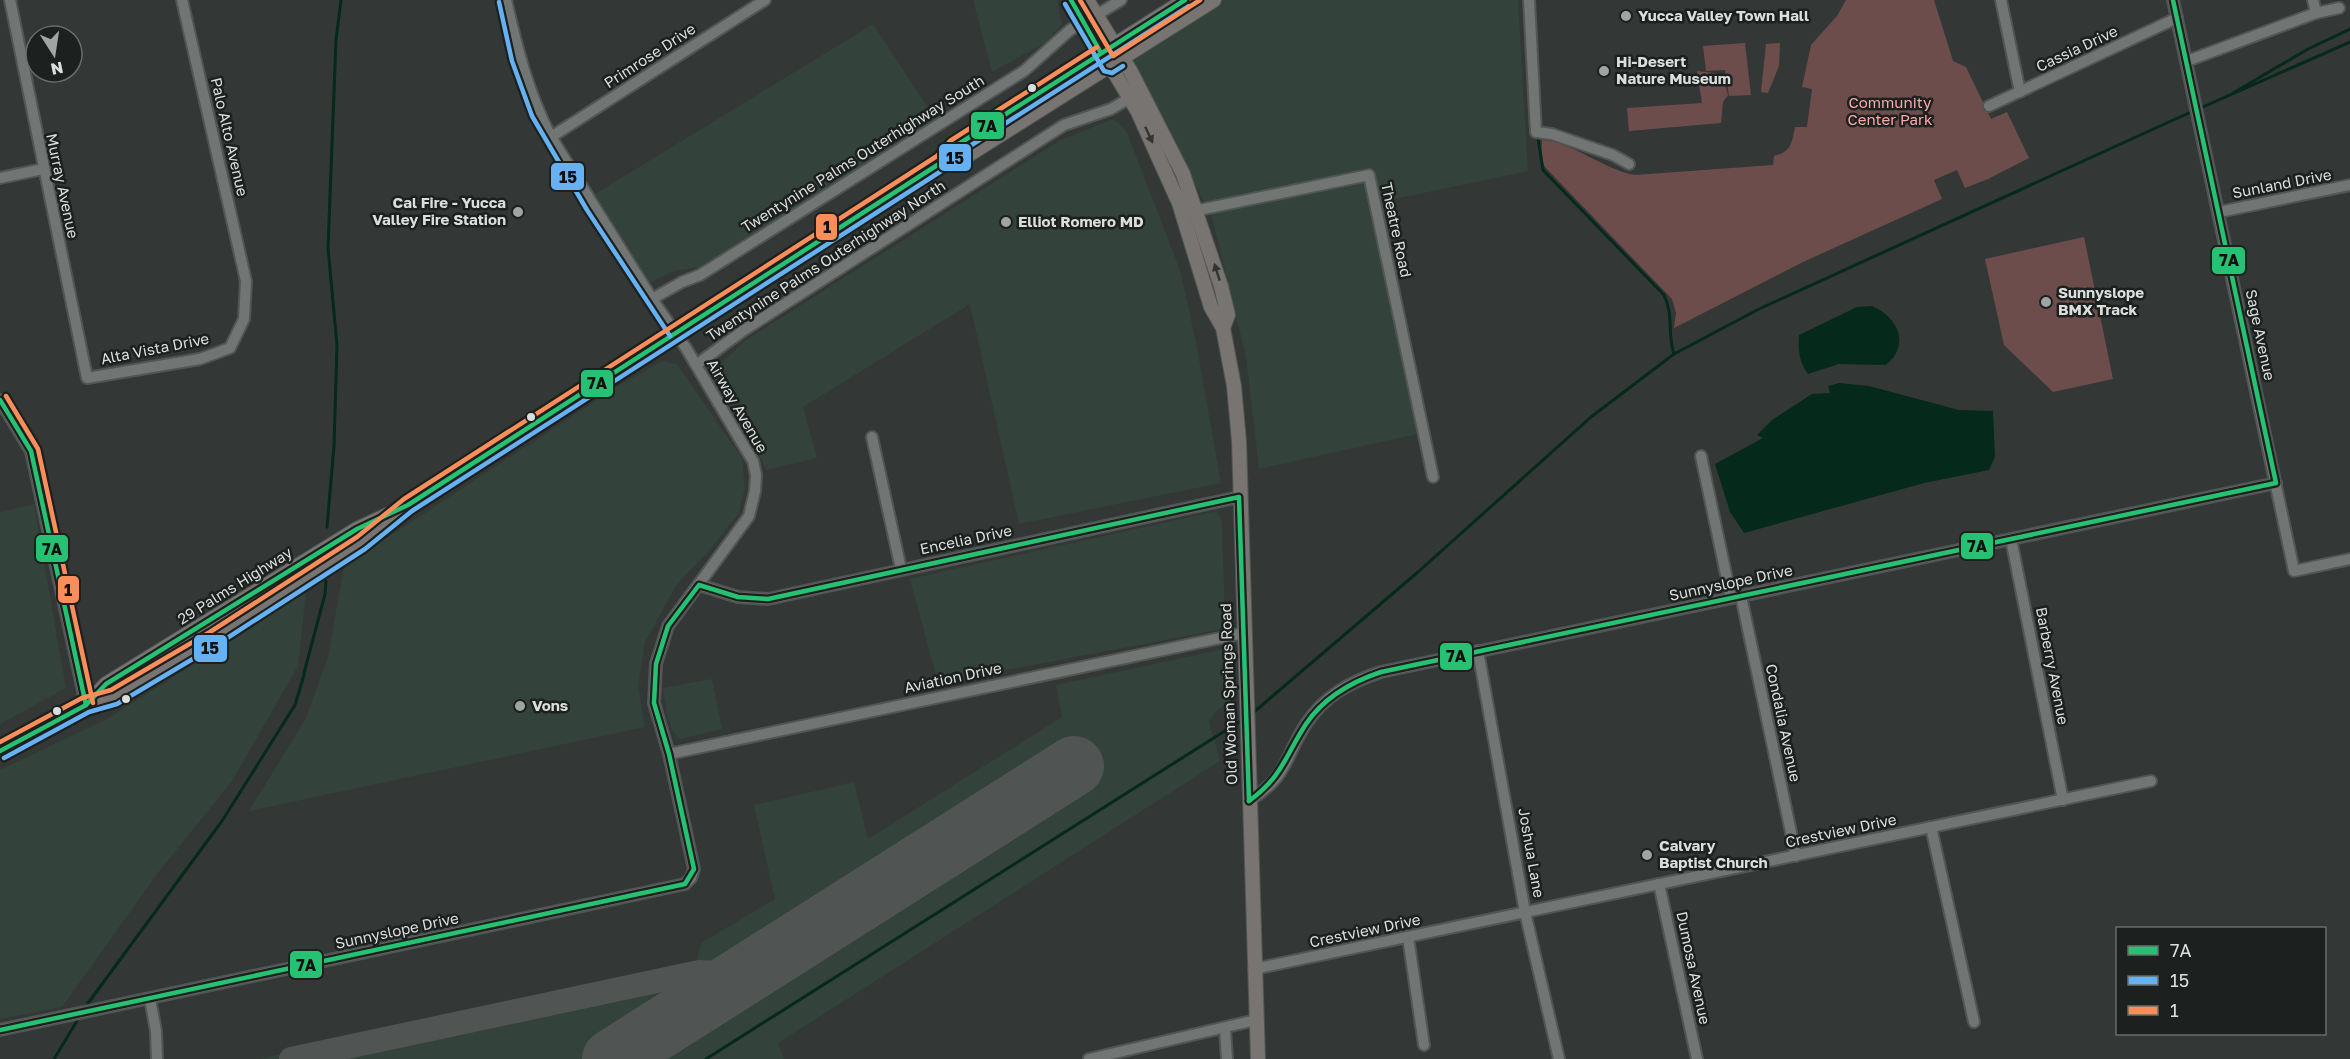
<svg xmlns="http://www.w3.org/2000/svg" width="2350" height="1059" viewBox="0 0 2350 1059" font-family="'Golos Text',sans-serif">
<style>
.built{fill:#33423a}
.green{fill:#6d4d4c}
.water{fill:#05291b}
.lines{fill:none;stroke-linecap:round;stroke-linejoin:round}
.stream{stroke:#05291b;stroke-width:3}
.taxiway{stroke:#505453;stroke-width:24}
.runway{stroke:#505453;stroke-width:60}
.minor-casing{stroke:#515553;stroke-width:14}
.major-casing{stroke:#515553;stroke-width:16}
.minor{stroke:#717573;stroke-width:10}
.major{stroke:#777472;stroke-width:14}
.bus-1-casing{stroke:#1c201e;stroke-width:9}
.bus-2-casing{stroke:#1c201e;stroke-width:9}
.bus-3-casing{stroke:#1c201e;stroke-width:9}
.bus-1{stroke:#26c172;stroke-width:4.5}
.bus-2{stroke:#66b1f2;stroke-width:4.5}
.bus-3{stroke:#fa8e5a;stroke-width:4.5}
.oneway{fill:#333533}
.poi-dot{fill:#a0a5a3;stroke:#1c201e;stroke-width:2}
.bus-dot{fill:#dadfdd;stroke:#1c201e;stroke-width:2}
.labels{text-anchor:middle;stroke-width:5;stroke-linejoin:round;paint-order:stroke}
.poi-label{font-size:15px;font-weight:bold;fill:#dadfdd;stroke:#1c201e;text-anchor:start}
.street-label{font-size:15px;fill:#dadfdd;stroke:#1c201e}
.park-label{font-size:15px;fill:#fba9a7;stroke:#1c201e}
.line-badge{stroke:#1c201e;stroke-width:2}
.pale-badge-label{font-size:16px;text-anchor:middle;font-weight:bold;fill:#111}
</style>
<rect width="100%" height="100%" fill="#333836"/>
<g class="built">
<path d="M973,0H1057L1062,24L1046,42L992,72Z"/>
<path d="M1223,0H1518L1528,171L1371,204L1418,434L1259,469L1246,357L1212,217L1131,59Z"/>
<path d="M873,24L936,120L699,267L675,271L650,282L595,194Z"/>
<path d="M1113,119L1126,130L1180,270L1196,342L1221,483L1019,524L970,304L803,407L817,458L766,470L751,437L709,374L746,340L1059,141Z"/>
<path d="M662,361L677,364L742,458L745,489L738,514L707,553L677,584L645,642L638,687L645,727L249,811L306,718L328,657L344,566L626,381Z"/>
<path d="M34,504L66,688L0,724V512Z"/>
<path d="M1217,511L1222,521L1225,623L1218,630L938,683L910,579Z"/>
<path d="M306,592L298,666L232,781L157,874L62,1007L0,1019V770L109,718Z"/>
<path d="M1229,648L1231,701L1215,712L1209,722L1220,761L778,1043L784,1059H258L695,969L701,943L775,899L754,805L854,782L868,839L1062,717L1056,685Z"/>
<path d="M712,679L722,729L680,739L674,733L668,720L663,688Z"/>
</g>
<g class="green">
<path d="M1846,0H1934L1953,61L1966,67L1991,119L2007,112L2029,158L1988,179L1965,188L1957,170L1934,180L1942,199L1803,262L1674,328L1676,313L1672,299L1545,167L1541,159L1542,140C1575,143 1602,169 1635,175L1773,165L1774,156C1791,152 1792,143 1795,127H1807L1812,89L1802,87L1811,45L1837,16Z"/>
<path d="M1745,43L1751,95L1729,96L1725,70L1706,71L1703,46Z"/>
<path d="M1780,43L1779,66L1768,93L1761,92L1766,44Z"/>
<path d="M1697,71L1722,74L1728,95L1723,102L1721,123L1629,131L1627,108L1702,103Z"/>
<path d="M2084,237L2113,379L2053,392L2004,345L1985,259Z"/>
</g>
<g class="water">
<path d="M1872,306C1898,317 1911,345 1886,365L1839,364L1808,374C1799,362 1798,350 1799,335L1857,307Z"/>
<path d="M1839,383L1869,386L1959,410L1993,411L1995,457L1989,470L1924,483L1744,533L1730,512L1715,464L1763,438L1757,435L1772,420L1812,394L1830,393L1828,386Z"/>
</g>
<g class="lines">
<g class="stream">
<path d="M2233,93L2308,49L2350,29"/>
<path d="M1538,138L1543,170L1664,295C1674,315 1667,334 1674,354"/>
<path d="M327,527L334,446L337,345L328,248L336,40L341,0"/>
<path d="M304,673L325,594L326,581"/>
<path d="M1254,712L1418,572L1591,417L1674,354L1759,309L2171,121L2350,42"/>
<path d="M83,1010L222,821L295,705L304,675"/>
<path d="M54,1059L80,1016"/>
<path d="M706,1059L1239,722"/>
</g>
<path class="taxiway" d="M291,1059L699,972L720,973L729,984"/>
<path class="runway" d="M612,1059L1074,766"/>
<g class="minor-casing">
<g id="minor">
<path d="M10,0L87,378L200,359L230,348L244,319L246,281L182,0"/>
<path d="M1529,0L1536,132L1552,134L1613,155L1629,164"/>
<path d="M2001,0L2020,92"/>
<path d="M2173,0L2294,571L2350,559"/>
<path d="M2313,0L2316,13"/>
<path d="M1095,16L1121,0"/>
<path d="M2187,61L2316,13L2339,8"/>
<path d="M1989,106L2177,18"/>
<path d="M551,137L765,0"/>
<path d="M0,178L43,169"/>
<path d="M1189,212L1369,175L1433,477"/>
<path d="M2219,212L2350,185"/>
<path d="M652,299L682,282L700,275L1024,71L1070,30L1083,23"/>
<path d="M696,365L744,330L1064,125L1111,109L1130,98"/>
<path d="M0,400L31,451L86,705"/>
<path d="M872,437L901,569"/>
<path d="M1701,456L1731,598"/>
<path d="M2011,539L2063,800"/>
<path d="M699,585L738,597L768,599L1239,497"/>
<path d="M1741,596L1796,856"/>
<path d="M1478,651L1525,912L1559,1059"/>
<path d="M669,754L1244,633"/>
<path d="M1249,801C1289,775 1283,760 1306,724C1324,696 1350,682 1381,672L2276,483"/>
<path d="M1931,827L1974,1022"/>
<path d="M1659,884L1697,1059"/>
<path d="M1408,937L1424,1045"/>
<path d="M1254,969L2151,781"/>
<path d="M150,999L156,1031L157,1059"/>
<path d="M1225,1029L1227,1059"/>
<path d="M0,1030L685,884L691,878L694,869L669,754L654,703L656,664L668,626L749,516L755,491L756,475L753,461L745,448L686,348L652,299L551,137C528,93 517,48 506,0"/>
<path d="M1089,1059L1256,1020"/>
</g>
</g>
<g class="major-casing">
<g id="major">
<path d="M1071,0L1138,112L1179,203L1211,307L1223,328L1234,386L1239,441L1258,1059"/>
<path d="M1087,0L1131,72L1183,174L1221,286L1228,315L1223,328"/>
<path d="M942,162L962,159L1214,0"/>
<path d="M87,704L106,684L357,529L387,515"/>
<path d="M0,751L86,705L114,697L214,638L361,543L408,505L942,162L954,147L1185,0"/>
</g>
</g>
<use href="#minor" class="minor"/>
<use href="#major" class="major"/>
<g class="bus-1-casing">
<g id="bus-1">
<path d="M1071,0L1101,53"/>
<path d="M0,400L31,451L86,705"/>
<path d="M0,751L86,705L106,684L357,529L408,505L942,162L954,147L1185,0"/>
<path d="M1249,801C1283,776 1285,756 1306,724C1324,697 1351,682 1381,672L2276,483L2173,0"/>
<path d="M0,1030L685,884L694,869L669,754L654,703L656,664L668,626L699,585L738,597L768,599L1239,497L1249,801"/>
</g>
</g>
<g class="bus-2-casing">
<g id="bus-2">
<path d="M499,2L512,61L532,116L587,210L670,336"/>
<path d="M1065,4L1104,71L1112,73L1123,66"/>
<path d="M4,758L89,712L117,704L218,644L365,549L412,511L946,168L959,153L1189,6"/>
</g>
</g>
<g class="bus-3-casing">
<g id="bus-3">
<path d="M1080,0L1113,56L1200,0"/>
<path d="M6,396L38,449L93,703"/>
<path d="M0,742L82,698L111,690L210,632L357,537L404,499L937,156L950,141L1097,47"/>
</g>
</g>
<use href="#bus-1" class="bus-1"/>
<use href="#bus-2" class="bus-2"/>
<use href="#bus-3" class="bus-3"/>
</g>
<defs><path id="oneway-solid" d="M-6-.8H1V-3.2L6.5 0L1 3.2V.8H-6Z" transform="scale(1.5)"/></defs>
<g class="oneway">
<use href="#oneway-solid" transform="translate(1149 135) rotate(65)"/>
<use href="#oneway-solid" transform="translate(1217 272) rotate(-107)"/>
</g>
<g class="poi-dot">
<circle cx="1626" cy="16" r="6"/>
<circle cx="1604" cy="71" r="6"/>
<circle cx="518" cy="212" r="6"/>
<circle cx="1006" cy="222" r="6"/>
<circle cx="2046" cy="302" r="6"/>
<circle cx="520" cy="706" r="6"/>
<circle cx="1647" cy="855" r="6"/>
</g>
<g class="bus-dot">
<circle cx="1032" cy="88" r="5"/>
<circle cx="531" cy="417" r="5"/>
<circle cx="126" cy="699" r="5"/>
<circle cx="57" cy="711" r="5"/>
</g>
<g class="labels">
<g class="poi-label">
<text x="1638" y="21">Yucca Valley Town Hall</text>
<text x="1616" y="67">Hi-Desert<tspan x="1616" dy="17">Nature Museum</tspan></text>
<text x="506" y="208" text-anchor="end">Cal Fire - Yucca<tspan x="506" dy="17">Valley Fire Station</tspan></text>
<text x="1018" y="227">Elliot Romero MD</text>
<text x="2058" y="298">Sunnyslope<tspan x="2058" dy="17">BMX Track</tspan></text>
<text x="532" y="711">Vons</text>
<text x="1659" y="851">Calvary<tspan x="1659" dy="17">Baptist Church</tspan></text>
</g>
<g class="street-label">
<text transform="translate(2077 49) rotate(-25)" y="5">Cassia Drive</text>
<text transform="translate(650 56) rotate(-33)" y="5">Primrose Drive</text>
<text transform="translate(229 137) rotate(77)" y="5">Palo Alto Avenue</text>
<text transform="translate(863 154) rotate(-32)" y="5">Twentynine Palms Outerhighway South</text>
<text transform="translate(2282 184) rotate(-11)" y="5">Sunland Drive</text>
<text transform="translate(62 186) rotate(78)" y="5">Murray Avenue</text>
<text transform="translate(1396 230) rotate(78)" y="5">Theatre Road</text>
<text transform="translate(826 261) rotate(-33)" y="5">Twentynine Palms Outerhighway North</text>
<text transform="translate(2260 335) rotate(78)" y="5">Sage Avenue</text>
<text transform="translate(155 349) rotate(-11)" y="5">Alta Vista Drive</text>
<text transform="translate(737 406) rotate(60)" y="5">Airway Avenue</text>
<text transform="translate(966 540) rotate(-12)" y="5">Encelia Drive</text>
<text transform="translate(1731 583) rotate(-12)" y="5">Sunnyslope Drive</text>
<text transform="translate(235 586) rotate(-32)" y="5">29 Palms Highway</text>
<text transform="translate(2052 666) rotate(79)" y="5">Barberry Avenue</text>
<text transform="translate(953 678) rotate(-12)" y="5">Aviation Drive</text>
<text transform="translate(1229 694) rotate(-92)" y="5">Old Woman Springs Road</text>
<text transform="translate(1783 723) rotate(78)" y="5">Condalia Avenue</text>
<text transform="translate(1841 831) rotate(-12)" y="5">Crestview Drive</text>
<text transform="translate(1531 853) rotate(80)" y="5">Joshua Lane</text>
<text transform="translate(397 931) rotate(-12)" y="5">Sunnyslope Drive</text>
<text transform="translate(1365 931) rotate(-12)" y="5">Crestview Drive</text>
<text transform="translate(1693 968) rotate(78)" y="5">Dumosa Avenue</text>
</g>
<g class="park-label">
<text x="1890" y="108">Community<tspan x="1890" dy="17">Center Park</tspan></text>
</g>
</g>
<g class="line-badge">
<rect x="970" y="111" width="35" height="29" rx="6" fill="#26c172"/>
<rect x="938" y="143" width="34" height="29" rx="6" fill="#66b1f2"/>
<rect x="550" y="162" width="35" height="29" rx="6" fill="#66b1f2"/>
<rect x="815" y="213" width="23" height="28" rx="6" fill="#fa8e5a"/>
<rect x="2211" y="246" width="35" height="29" rx="6" fill="#26c172"/>
<rect x="580" y="369" width="34" height="29" rx="6" fill="#26c172"/>
<rect x="1960" y="532" width="34" height="28" rx="6" fill="#26c172"/>
<rect x="35" y="534" width="34" height="29" rx="6" fill="#26c172"/>
<rect x="57" y="575" width="23" height="29" rx="6" fill="#fa8e5a"/>
<rect x="193" y="634" width="35" height="29" rx="6" fill="#66b1f2"/>
<rect x="1439" y="642" width="34" height="29" rx="6" fill="#26c172"/>
<rect x="289" y="950" width="34" height="29" rx="6" fill="#26c172"/>
</g>
<g class="pale-badge-label">
<text x="987" y="132">7A</text>
<text x="955" y="164">15</text>
<text x="568" y="183">15</text>
<text x="827" y="233">1</text>
<text x="2229" y="266">7A</text>
<text x="597" y="389">7A</text>
<text x="1977" y="552">7A</text>
<text x="52" y="555">7A</text>
<text x="68" y="596">1</text>
<text x="210" y="654">15</text>
<text x="1456" y="662">7A</text>
<text x="306" y="971">7A</text>
</g>
<rect x="2116" y="927" width="210" height="108" fill="#1c201e" stroke="#686c6a" stroke-width="1.5"/>
<rect x="2128" y="946" width="30" height="9" fill="#26c172" stroke="#686c6a" stroke-width="1.5"/>
<text x="2170" y="957" font-size="18" fill="#dadfdd">7A</text>
<rect x="2128" y="976" width="30" height="9" fill="#66b1f2" stroke="#686c6a" stroke-width="1.5"/>
<text x="2170" y="987" font-size="18" fill="#dadfdd">15</text>
<rect x="2128" y="1006" width="30" height="9" fill="#fa8e5a" stroke="#686c6a" stroke-width="1.5"/>
<text x="2170" y="1017" font-size="18" fill="#dadfdd">1</text>
<g transform="translate(54 54) rotate(168)"><circle r="28" fill="#1c201e" stroke="#686c6a" stroke-width="1.5"/>
<path d="M0-4.5L10 22L0 15L-10 22Z" fill="#a0a5a3"/>
<text y="-9" font-size="16" font-weight="bold" text-anchor="middle" fill="#dadfdd">N</text>
</g>
</svg>
